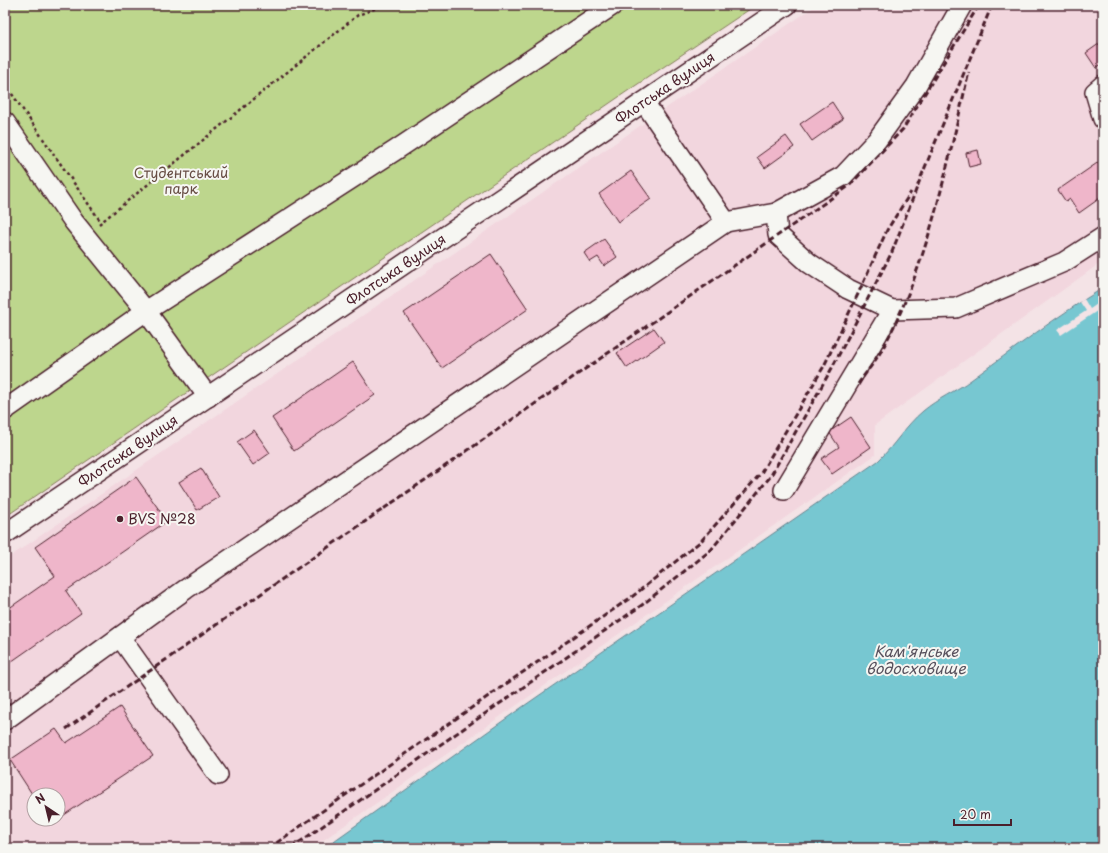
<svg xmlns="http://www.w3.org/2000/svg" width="1108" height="853" viewBox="0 0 1108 853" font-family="'Playpen Sans',sans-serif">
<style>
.built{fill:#f2d6de;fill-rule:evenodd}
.green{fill:#bdd68d;stroke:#847a5c}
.water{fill:#77c7d1;stroke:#65848f}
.pier{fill:#f4e3e6}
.building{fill:#efb6ca;stroke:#4a1f2b}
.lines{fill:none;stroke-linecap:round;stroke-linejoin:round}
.minor-casing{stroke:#4a1f2b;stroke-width:22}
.path{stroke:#4a1f2b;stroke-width:2.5;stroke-dasharray:3 3;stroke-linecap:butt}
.minor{stroke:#f6f6f2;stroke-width:19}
.rail{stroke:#4a1f2b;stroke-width:3;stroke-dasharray:6 3;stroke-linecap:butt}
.poi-dot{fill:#4a1f2b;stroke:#f6f6f2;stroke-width:1.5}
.labels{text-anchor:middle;stroke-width:4;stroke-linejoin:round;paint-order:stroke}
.street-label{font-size:14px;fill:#4a1f2b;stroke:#f6f6f2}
.park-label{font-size:14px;fill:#674d44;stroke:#f6f6f2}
.poi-label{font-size:14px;fill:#4a1f2b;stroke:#f6f6f2;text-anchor:start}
.water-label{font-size:15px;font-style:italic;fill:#58515d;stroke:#f6f6f2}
</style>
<rect width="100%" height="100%" fill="#f4e3e6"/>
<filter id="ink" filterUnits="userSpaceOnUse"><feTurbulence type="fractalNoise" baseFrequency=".025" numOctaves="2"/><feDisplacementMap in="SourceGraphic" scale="8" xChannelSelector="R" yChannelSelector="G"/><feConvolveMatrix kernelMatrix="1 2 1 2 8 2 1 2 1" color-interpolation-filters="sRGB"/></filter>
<g filter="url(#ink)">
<path class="built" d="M817,5H1103V261L875,425V455L312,848H5V560ZM34,795H58V819H34Z"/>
<path class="green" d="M5,5H756L632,88L5,517Z"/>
<path class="water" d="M1103,288V848H324L521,708L878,461C895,445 905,426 923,411C937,399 956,391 971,380C1015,348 1057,316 1103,288Z"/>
<path class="pier" d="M1084,299L1090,309L1103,300V307L1061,335L1057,330L1086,311L1080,302Z"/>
<g class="building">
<path d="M1103,41V63L1096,68L1086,53Z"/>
<path d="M832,102L843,119L812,141L800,124Z"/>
<path d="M786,136L794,147L765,168L757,157Z"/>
<path d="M978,150L981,164L969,167L966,153Z"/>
<path d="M1103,159V196L1079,213L1070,199L1066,202L1058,190Z"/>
<path d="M631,171L651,199L618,222L599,194Z"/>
<path d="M604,239L617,257L604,266L598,257L590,262L584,253Z"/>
<path d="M491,254L528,309L442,368L404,313Z"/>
<path d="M654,328L664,342L627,368L617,353Z"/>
<path d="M353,362L375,395L294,451L272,418Z"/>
<path d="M851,417L871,447L832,474L821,459L839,447L829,432Z"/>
<path d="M254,430L270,453L253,465L237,442Z"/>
<path d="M201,468L219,497L197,510L179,482Z"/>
<path d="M136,477L167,521L66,591L81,613L5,666V611L55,576L35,547Z"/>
<path d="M120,707L153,756L52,823L49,819H58V795H34V797L10,760L56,729L66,743Z"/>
</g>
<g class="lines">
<g class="minor-casing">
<g id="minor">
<path d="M1103,85L1095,92L1103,119"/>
<path d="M5,122L74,222L146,311L208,397"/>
<path d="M776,213L778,235L809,263L848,289L892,310L784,490"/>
<path d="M726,222L776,213L843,176L877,140L916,86L962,5"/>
<path d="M892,310L956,308L1064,262L1103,237"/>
<path d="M5,410L146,311L396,150L613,5"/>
<path d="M5,534L787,5"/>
<path d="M120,637L218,775"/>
<path d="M5,720L186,589L726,222L644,102"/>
</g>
</g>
<g class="path">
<path d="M5,84L101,222"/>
<path d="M99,224L358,15L385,5"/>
</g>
<use href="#minor" class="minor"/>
<g class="rail">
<path d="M858,384C867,371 878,358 885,344C930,259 947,164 969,72"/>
<path d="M66,729L849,186L903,129L979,5"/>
<path d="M269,848L633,596L701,541L761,473L824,366L858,294L887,230L911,192"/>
<path d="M291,848L642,605L711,550L770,477L832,368L892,252L921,177L992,5"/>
</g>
</g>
</g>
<circle class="poi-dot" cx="120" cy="519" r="4"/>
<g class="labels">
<g class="street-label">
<text transform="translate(665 88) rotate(-34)" y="5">Флотська вулиця</text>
<text transform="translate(396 270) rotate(-34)" y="5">Флотська вулиця</text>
<text transform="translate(128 451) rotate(-34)" y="5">Флотська вулиця</text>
</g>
<g class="park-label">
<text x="181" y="178">Студентський<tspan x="181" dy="16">парк</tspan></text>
</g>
<g class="poi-label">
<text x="128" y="524">BVS №28</text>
</g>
<g class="water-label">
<text x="916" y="657">Кам'янське<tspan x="916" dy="17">водосховище</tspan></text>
</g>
</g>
<rect width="1108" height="853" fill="none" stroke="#f6f6f2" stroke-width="20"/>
<rect x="10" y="10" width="1088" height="833" fill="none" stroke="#4a1f2b" stroke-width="1.5" filter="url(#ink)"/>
<g transform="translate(46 807) rotate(325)"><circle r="19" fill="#f6f6f2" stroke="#b1a0a2"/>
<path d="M0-3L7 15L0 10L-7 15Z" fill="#4a1f2b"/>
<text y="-6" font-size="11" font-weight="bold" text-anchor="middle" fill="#4a1f2b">N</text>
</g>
<path d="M954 819v6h57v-6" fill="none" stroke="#4a1f2b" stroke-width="2"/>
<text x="960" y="819" font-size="12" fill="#4a1f2b" stroke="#f6f6f2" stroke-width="3" paint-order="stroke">20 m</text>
</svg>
